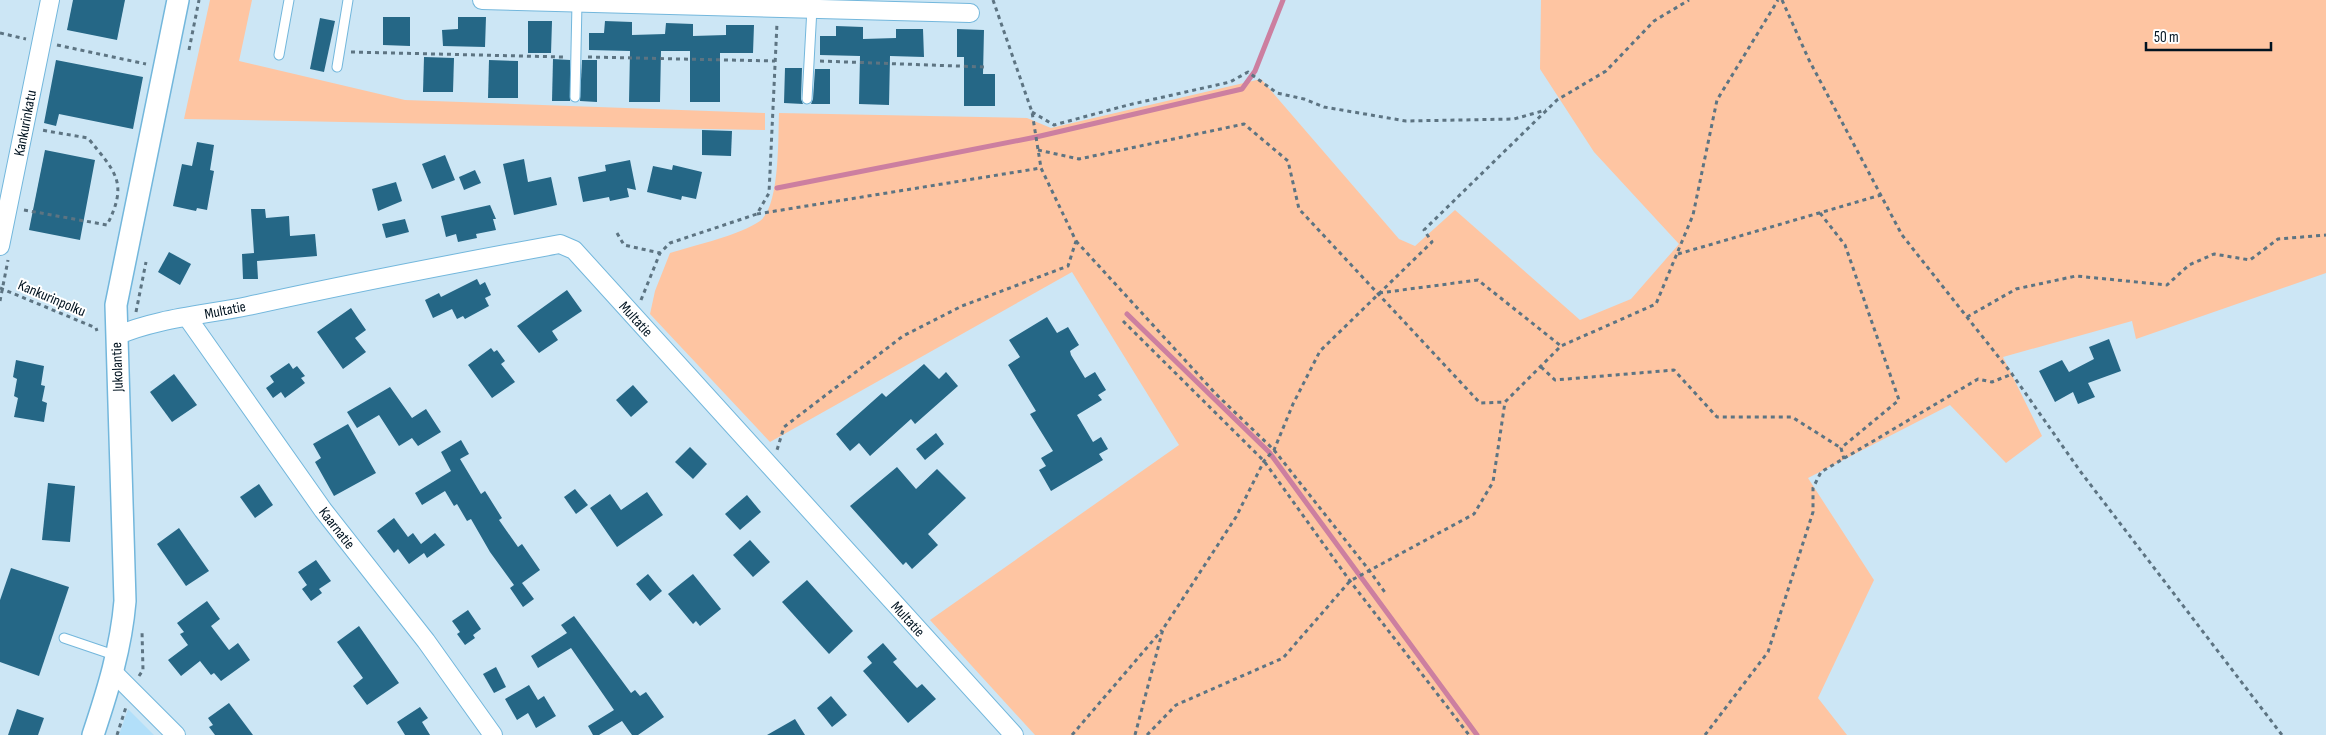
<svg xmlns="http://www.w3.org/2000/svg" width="2326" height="735" viewBox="0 0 2326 735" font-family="'Sofia Sans Condensed',sans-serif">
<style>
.built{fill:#b2dff9}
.green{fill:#fec5a2}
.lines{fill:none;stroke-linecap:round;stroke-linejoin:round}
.stream{stroke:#cc7fa0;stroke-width:5}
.building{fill:#256786}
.service-casing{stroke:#73b7dc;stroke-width:11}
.minor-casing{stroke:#73b7dc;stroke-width:20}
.tertiary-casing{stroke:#73b7dc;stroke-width:24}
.path{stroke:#5d7482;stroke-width:3;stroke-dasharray:4 4;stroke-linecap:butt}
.service{stroke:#fff;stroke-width:9}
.minor{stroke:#fff;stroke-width:18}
.tertiary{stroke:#fff;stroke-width:21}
.labels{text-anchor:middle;stroke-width:4;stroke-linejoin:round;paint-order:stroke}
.street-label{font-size:15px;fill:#001320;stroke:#fff}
</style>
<rect width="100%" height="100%" fill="#cce6f5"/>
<path class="built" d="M128,709L154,735H119Z"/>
<g class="green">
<path d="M210,0H252L239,61L405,100L765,113V130L184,119Z"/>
<path d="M1541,0H2326V273L2136,339L2132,321L2003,357L2042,436L2006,463L1950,405L1808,478L1874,580L1818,698L1847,735H1035L930,620L1179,445L1072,272L770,442L650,314L655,291L670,253C696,245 740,235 760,221C780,206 778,137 779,113L1027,118L1051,128L1261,79L1399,239L1415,246L1455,210L1580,320L1631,299L1679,244L1594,152L1540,69Z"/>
</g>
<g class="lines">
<g class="stream">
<path d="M777,188L1036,137L1242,89L1255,71L1283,0"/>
<path d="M1127,314L1269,452L1477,735"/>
</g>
</g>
<g class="building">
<path d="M73,0H125L117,40L67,30Z"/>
<path d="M383,17H410V46L383,45Z"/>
<path d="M458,17H486L485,47L443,46L442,30L458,29Z"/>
<path d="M320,18L335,21L324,72L310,69Z"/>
<path d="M528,21H552L551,53H528Z"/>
<path d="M605,21L632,22V35L665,34L666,23L693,24V36L726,35V25H754L753,53H720V102H690V51H661L660,102H629L630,51L589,50V33H604Z"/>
<path d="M836,26L863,27V39L896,38V29H923L924,57L890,56L889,105L859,104L860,56L820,55V36H836Z"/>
<path d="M957,29L984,30L983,74H995V106H964V57H957Z"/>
<path d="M424,57L454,58L453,92H423Z"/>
<path d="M553,59L570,60V101H552Z"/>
<path d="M56,60L143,77L133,129L59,114L56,126L44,123Z"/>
<path d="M489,60L518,61V98H488Z"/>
<path d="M582,60H597V102L580,101Z"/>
<path d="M785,68H802L801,99L803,104L784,103Z"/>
<path d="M815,69H830V104H811L813,99Z"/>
<path d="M702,130L732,131L731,156L702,155Z"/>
<path d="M197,142L214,145L210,170L214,171L207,210L197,208L196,211L173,206L182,164L192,166Z"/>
<path d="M45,150L95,160L80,240L29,230Z"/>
<path d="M445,155L455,180L432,189L422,164Z"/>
<path d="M524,159L528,182L551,177L557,205L514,215L503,164Z"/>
<path d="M630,160L636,190L627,188L629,197L610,201L609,197L583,202L578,177L606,171L605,165Z"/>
<path d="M673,165L702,172L696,199L682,196L681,200L647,192L653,166L672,170Z"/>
<path d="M475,170L481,183L464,190L459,177Z"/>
<path d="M396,182L402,201L378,211L372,189Z"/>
<path d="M490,205L496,219H493L496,230L476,234L477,238L458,242L456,234L446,237L441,216Z"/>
<path d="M251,209H265L266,218L289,216L290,236L315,234L317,256L257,261L258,279H243L242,254L254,253Z"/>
<path d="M405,219L409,232L386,238L382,224Z"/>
<path d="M169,252L191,264L180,285L158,272Z"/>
<path d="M477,279L480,285L485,282L491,295L485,298L489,306L465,319L463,316L457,319L452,309L433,318L425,300L439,293L441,297Z"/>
<path d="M567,290L582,311L552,331L558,340L539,353L517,326Z"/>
<path d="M351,308L366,330L355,338L366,352L343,369L317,332Z"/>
<path d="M1047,317L1057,333L1068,327L1079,345L1070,351L1071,355L1085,378L1095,372L1106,390L1098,395L1102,400L1077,415L1093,442L1101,437L1108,449L1099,454L1103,460L1051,491L1039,470L1046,466L1041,458L1053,451L1030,414L1036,411L1008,365L1020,357L1009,340Z"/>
<path d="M2109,339L2121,371L2088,383L2095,397L2078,404L2073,392L2055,402L2039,371L2062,360L2069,372L2094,359L2089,347Z"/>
<path d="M491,348L494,352L497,350L505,361L501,364L515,382L492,398L468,365Z"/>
<path d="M16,360L44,366L41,385L45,386L42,401L47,403L44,422L14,417L18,398L14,396L17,379L13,377Z"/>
<path d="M289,363L293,369L297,366L305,376L301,378L305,383L285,398L281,392L273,398L266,388L274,382L270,376Z"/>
<path d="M924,364L939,379L946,372L958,386L915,424L911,419L870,456L859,443L850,451L836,434L882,393L886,397Z"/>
<path d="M174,374L197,405L172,422L150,392Z"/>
<path d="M633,385L648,402L631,417L616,400Z"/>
<path d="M390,387L412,418L426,409L441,432L418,446L412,438L399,446L379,415L357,428L347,412Z"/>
<path d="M348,424L376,473L334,496L315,462L321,458L313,444Z"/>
<path d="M936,433L944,444L925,460L916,449Z"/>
<path d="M461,440L469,454L460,459L481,494L485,491L502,518L499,520L518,547L522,544L540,570L522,583L534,599L523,607L510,588L514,585L490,552L471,519L467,521L457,504L454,506L445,491L422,505L415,493L451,471L441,452Z"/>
<path d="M690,447L707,464L693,479L675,462Z"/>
<path d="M897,467L916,489L937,469L966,498L928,534L938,545L912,569L906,562L903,565L850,506Z"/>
<path d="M48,483L75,486L70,542L42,540Z"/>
<path d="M259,484L273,505L255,518L240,497Z"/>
<path d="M575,489L588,505L576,514L564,497Z"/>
<path d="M647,492L663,515L617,547L590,508L610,494L621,510Z"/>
<path d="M747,495L761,512L740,530L725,514Z"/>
<path d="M394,518L408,537L413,533L421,544L435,533L445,545L427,558L424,553L409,564L398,549L394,553L377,531Z"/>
<path d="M179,528L209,571L186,586L157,544Z"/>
<path d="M750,540L770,562L753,577L733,555Z"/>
<path d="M316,560L331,581L319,589L322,593L311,601L302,589L307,585L298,572Z"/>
<path d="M11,568L69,587L39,676L0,662V600Z"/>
<path d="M648,574L662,591L650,601L636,584Z"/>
<path d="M693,574L721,609L700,626L696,621L693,624L668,594Z"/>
<path d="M807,580L853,631L829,654L782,602Z"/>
<path d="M207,601L220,619L211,626L229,650L238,643L250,660L221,681L214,673L211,675L200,661L181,676L168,660L188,645L180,634L184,632L177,623Z"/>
<path d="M468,610L481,629L473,635L475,638L465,645L457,634L460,632L452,621Z"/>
<path d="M574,616L631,693L635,690L640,696L646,692L664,717L638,735H632L622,721L599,735H593L588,726L614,710L571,648L538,668L531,656L567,633L561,625Z"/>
<path d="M359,626L399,683L367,705L353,686L363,678L337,642Z"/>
<path d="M883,643L897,659L893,662L914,685L917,688L922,684L936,699L908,723L863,671L872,663L867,657Z"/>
<path d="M496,667L506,687L494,693L483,674Z"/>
<path d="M529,685L538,700L544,696L556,716L536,728L528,713L517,720L505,699Z"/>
<path d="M831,696L847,715L832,727L817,708Z"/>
<path d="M229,703L253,735H215L209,727L213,725L208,718Z"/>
<path d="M420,707L428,718L422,722L430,735H405L397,722Z"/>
<path d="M17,709L44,718L38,735H8Z"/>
<path d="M795,719L805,735H767Z"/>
</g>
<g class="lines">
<g class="service-casing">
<g id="service">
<path d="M279,55L289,0"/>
<path d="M337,67L348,0"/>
<path d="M575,97L577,3"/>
<path d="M807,99L812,8"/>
<path d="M64,638L117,656"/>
</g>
</g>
<g class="minor-casing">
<g id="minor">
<path d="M482,0L970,13"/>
<path d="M0,246L50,0"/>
<path d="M187,317L323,510L426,641L493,735"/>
<path d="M116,336C157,318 205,315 248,306C352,283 456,263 560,244L574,250L1014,735"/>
<path d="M114,673L176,735"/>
</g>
</g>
<g class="tertiary-casing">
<path id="tertiary" d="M93,735C108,690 121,648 125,601L116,305L178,0"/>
</g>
<g class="path">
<path d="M993,0L1032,112L1041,168"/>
<path d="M1782,0L1809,60L1902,235L2012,374L2080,471L2282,735"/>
<path d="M0,33L26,39"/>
<path d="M57,45L146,64"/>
<path d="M189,50L199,0"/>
<path d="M351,52L564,57"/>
<path d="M588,57L775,61"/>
<path d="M820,61L984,67"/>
<path d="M1032,112L1054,125L1128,105L1230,82L1248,72L1277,93L1304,99L1324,107L1406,121L1514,119L1546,110"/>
<path d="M1038,150L1079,159L1244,124L1288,161L1299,209L1480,403L1505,402"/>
<path d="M24,210L107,225C129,182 115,172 88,138L41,130"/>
<path d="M1820,213L1845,245L1899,400L1841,448L1844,459"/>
<path d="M757,214L1041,168L1076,241L1068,266L962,306L903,336L784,427L777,450"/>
<path d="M617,233L624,245L660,253"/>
<path d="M1076,241L1216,394L1274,450L1369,570L1386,594"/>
<path d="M1678,254L1881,195"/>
<path d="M0,288L96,328L97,331"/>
<path d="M1379,293L1478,280L1561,346"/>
<path d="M641,300L660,253L670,243L757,214L769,193L777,23"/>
<path d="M0,301L8,260"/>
<path d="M136,312L146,262"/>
<path d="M1967,317L2016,289L2076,276L2167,285L2189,265L2214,254L2250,260L2278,239L2326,235"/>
<path d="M1123,321L1264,461L1350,581L1469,735"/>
<path d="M1541,367L1555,380L1674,370L1717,417H1792L1841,448"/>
<path d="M139,676L143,670L142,631"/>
<path d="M117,735L126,707"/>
<path d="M1072,735L1162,630"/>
<path d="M1135,735L1163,629L1236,517L1264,461L1274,450L1293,404L1320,351L1432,242L1424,230L1557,100L1606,71L1654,21L1689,0"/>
<path d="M1147,735L1176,705L1283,658L1350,581L1474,514L1493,482L1505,402L1561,346L1656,304L1693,215L1717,100L1778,0"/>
<path d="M1705,735L1768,652L1813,512V488L1821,472L1978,379L1992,382L2012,374"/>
</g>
<use href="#service" class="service"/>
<use href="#minor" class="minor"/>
<use href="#tertiary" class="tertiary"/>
</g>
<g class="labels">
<g class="street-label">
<text transform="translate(25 123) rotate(-79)" y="5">Kankurinkatu</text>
<text transform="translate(52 298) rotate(23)" y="5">Kankurinpolku</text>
<text transform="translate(225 310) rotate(-11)" y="5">Multatie</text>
<text transform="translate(636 319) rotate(48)" y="5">Multatie</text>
<text transform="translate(117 367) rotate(-92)" y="5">Jukolantie</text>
<text transform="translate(337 528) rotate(52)" y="5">Kaarnatie</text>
<text transform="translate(908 619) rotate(48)" y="5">Multatie</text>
</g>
</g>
<path d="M2146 42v8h125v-8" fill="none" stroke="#001320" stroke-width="2.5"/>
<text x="2154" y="42" font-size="15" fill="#001320" stroke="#ffffff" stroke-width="4" paint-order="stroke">50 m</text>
</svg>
